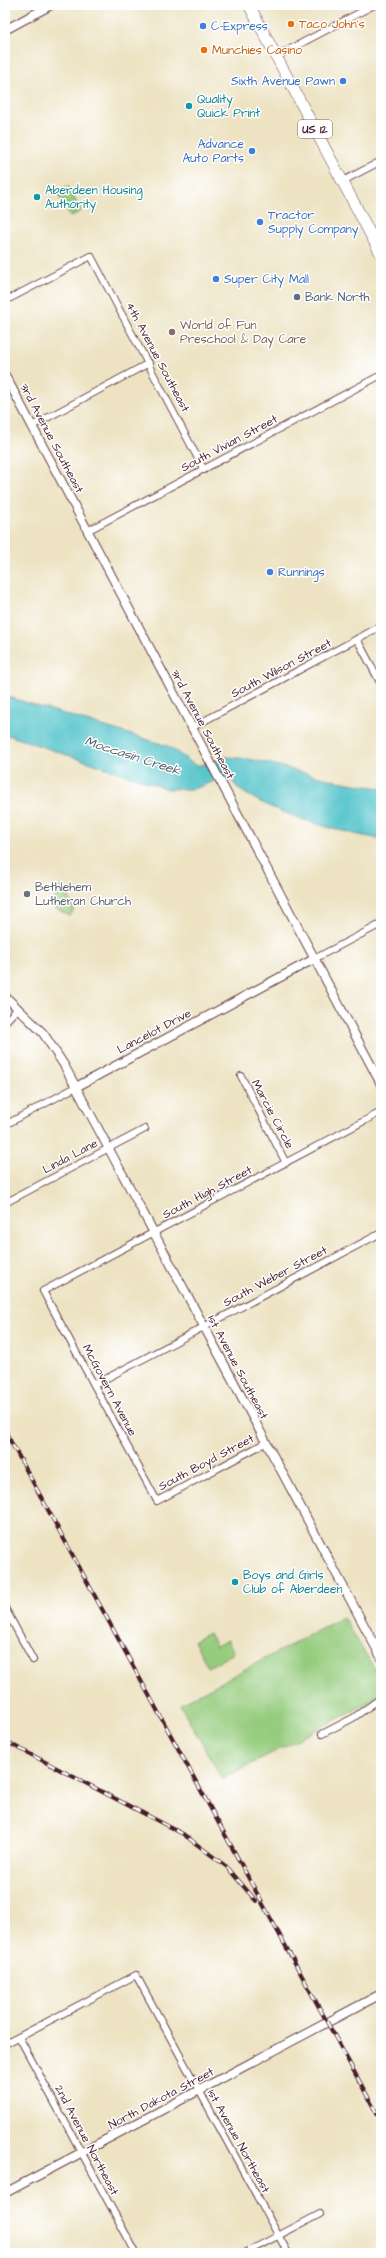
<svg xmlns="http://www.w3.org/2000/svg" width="386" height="2258" viewBox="0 0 386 2258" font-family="'Architects Daughter',sans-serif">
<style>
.green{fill:#96cc7e;stroke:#707654}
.water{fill:#58c6cc;stroke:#51727c}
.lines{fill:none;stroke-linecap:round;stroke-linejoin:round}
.minor-casing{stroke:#623c42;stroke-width:8}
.tertiary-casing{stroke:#623c42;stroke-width:10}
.trunk-casing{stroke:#623c42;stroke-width:12}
.minor{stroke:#fff;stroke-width:6}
.tertiary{stroke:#fff;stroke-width:8}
.trunk{stroke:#fff;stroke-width:11}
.rail-casing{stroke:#4a1f2b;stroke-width:4}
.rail{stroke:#fff;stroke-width:2.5;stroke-dasharray:8;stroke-linecap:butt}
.food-dot{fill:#e8710a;stroke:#fff;stroke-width:1.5}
.shop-dot{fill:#3f7fe0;stroke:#fff;stroke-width:1.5}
.culture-dot{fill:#0f9aa8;stroke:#fff;stroke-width:1.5}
.service-dot{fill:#5c6f8a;stroke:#fff;stroke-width:1.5}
.education-dot{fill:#8d6e63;stroke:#fff;stroke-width:1.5}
.worship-dot{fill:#6b7280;stroke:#fff;stroke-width:1.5}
.labels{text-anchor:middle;stroke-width:3;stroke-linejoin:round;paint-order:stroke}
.shield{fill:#fff;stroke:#80626b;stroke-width:1}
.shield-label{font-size:11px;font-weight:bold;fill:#4a1f2b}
.food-label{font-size:12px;fill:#c56008;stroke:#fff;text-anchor:start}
.shop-label{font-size:12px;fill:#366cbe;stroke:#fff;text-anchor:start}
.culture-label{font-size:12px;fill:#0d838f;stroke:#fff;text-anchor:start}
.service-label{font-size:12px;fill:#4e5e75;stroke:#fff;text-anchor:start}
.education-label{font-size:12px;fill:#785e54;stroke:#fff;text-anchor:start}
.street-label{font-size:12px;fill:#4a1f2b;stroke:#fff}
.worship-label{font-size:12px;fill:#5b616d;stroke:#fff;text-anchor:start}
.water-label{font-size:13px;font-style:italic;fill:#4f5963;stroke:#fff}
</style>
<rect width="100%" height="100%" fill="#fff"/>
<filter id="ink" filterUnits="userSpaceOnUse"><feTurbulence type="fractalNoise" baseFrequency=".025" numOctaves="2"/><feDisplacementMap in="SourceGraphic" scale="8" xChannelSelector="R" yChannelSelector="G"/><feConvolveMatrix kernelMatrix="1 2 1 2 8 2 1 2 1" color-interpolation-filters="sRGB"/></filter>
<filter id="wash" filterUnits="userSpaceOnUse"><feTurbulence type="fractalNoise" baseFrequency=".012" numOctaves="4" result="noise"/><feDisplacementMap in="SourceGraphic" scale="16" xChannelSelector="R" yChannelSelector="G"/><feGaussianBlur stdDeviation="0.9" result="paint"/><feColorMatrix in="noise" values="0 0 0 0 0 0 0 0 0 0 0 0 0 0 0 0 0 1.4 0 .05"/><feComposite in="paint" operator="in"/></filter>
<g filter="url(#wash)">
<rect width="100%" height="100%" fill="#ede3c3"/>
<g class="green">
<path d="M68,186L81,211L70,217L57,192Z"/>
<path d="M60,886L63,887L74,910L70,916L51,906Z"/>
<path d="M343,1617L381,1679V1696L222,1779L180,1704Z"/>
<path d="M209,1633L216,1646L228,1640L234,1653L208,1667L194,1641Z"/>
</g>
<path class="water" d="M5,696L168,746L196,766L221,760L222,757C254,757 281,767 312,775C334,781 358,785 381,788V839C338,832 277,815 240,790C236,787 232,780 229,776L193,789H168L5,734Z"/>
</g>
<g filter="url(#ink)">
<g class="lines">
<g class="minor-casing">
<g id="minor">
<path d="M277,56L374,5"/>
<path d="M343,181L381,161"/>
<path d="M5,301L91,256L204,470"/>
<path d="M32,426L149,363"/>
<path d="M87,531L381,375"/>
<path d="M357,639L381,684"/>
<path d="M191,728L381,626"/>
<path d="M314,959L381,924"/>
<path d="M5,1022L18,1008"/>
<path d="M241,1076L286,1163"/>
<path d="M5,1125L76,1087"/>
<path d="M5,1203L145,1129"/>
<path d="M94,1385L381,1233"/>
<path d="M265,1443L157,1501L43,1291L381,1112"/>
<path d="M5,1608L33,1660"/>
<path d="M322,1734L353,1718L381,1698"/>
<path d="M19,2037L136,2253"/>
<path d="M5,2044L136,1975L288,2253"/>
<path d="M245,2253L320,2214"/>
</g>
</g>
<g class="tertiary-casing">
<g id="tertiary">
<path d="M5,30L51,5"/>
<path d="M5,375L381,1084"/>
<path d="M5,996L43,1033L64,1065L381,1657"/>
<path d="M76,1087L314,959"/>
<path d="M5,2193L381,1994"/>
</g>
</g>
<g class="trunk-casing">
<path id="trunk" d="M249,5L381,254"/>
</g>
<use href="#minor" class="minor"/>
<use href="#tertiary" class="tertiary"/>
<use href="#trunk" class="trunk"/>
<g class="rail-casing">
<g id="rail">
<path d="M5,1431L381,2121"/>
<path d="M5,1741L183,1834L227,1867L256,1901"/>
</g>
</g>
<use href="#rail" class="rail"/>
</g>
</g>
<g class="food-dot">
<circle cx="291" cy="24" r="4"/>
<circle cx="204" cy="50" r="4"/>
</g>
<g class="shop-dot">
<circle cx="203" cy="26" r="4"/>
<circle cx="343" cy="81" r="4"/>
<circle cx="252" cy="151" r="4"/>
<circle cx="260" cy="222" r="4"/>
<circle cx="216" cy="279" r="4"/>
<circle cx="270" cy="572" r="4"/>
</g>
<g class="culture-dot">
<circle cx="189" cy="106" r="4"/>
<circle cx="37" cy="197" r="4"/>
<circle cx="235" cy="1582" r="4"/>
</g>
<circle class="service-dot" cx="297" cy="297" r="4"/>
<circle class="education-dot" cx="172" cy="332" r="4"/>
<circle class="worship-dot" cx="27" cy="894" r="4"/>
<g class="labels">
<rect class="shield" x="298" y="120" width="34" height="18" rx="3"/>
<g class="shield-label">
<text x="315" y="133">US 12</text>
</g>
<g class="food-label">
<text x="299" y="28">Taco John's</text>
<text x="212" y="54">Munchies Casino</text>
</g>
<g class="shop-label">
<text x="211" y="30">C-Express</text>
<text x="335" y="85" text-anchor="end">Sixth Avenue Pawn</text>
<text x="244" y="148" text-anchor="end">Advance<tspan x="244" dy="14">Auto Parts</tspan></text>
<text x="268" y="219">Tractor<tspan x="268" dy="14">Supply Company</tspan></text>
<text x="224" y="283">Super City Mall</text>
<text x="278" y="576">Runnings</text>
</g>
<g class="culture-label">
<text x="197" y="103">Quality<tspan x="197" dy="14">Quick Print</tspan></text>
<text x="45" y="194">Aberdeen Housing<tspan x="45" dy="14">Authority</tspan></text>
<text x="243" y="1579">Boys and Girls<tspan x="243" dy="14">Club of Aberdeen</tspan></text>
</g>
<g class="service-label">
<text x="305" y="301">Bank North</text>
</g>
<g class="education-label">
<text x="180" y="329">World of Fun<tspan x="180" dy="14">Preschool &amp; Day Care</tspan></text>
</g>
<g class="street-label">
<text transform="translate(158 357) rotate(62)" y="4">4th Avenue Southeast</text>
<text transform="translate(52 438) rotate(62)" y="4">3rd Avenue Southeast</text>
<text transform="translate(229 443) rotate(-28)" y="4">South Vivian Street</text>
<text transform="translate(281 668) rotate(-28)" y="4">South Wilson Street</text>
<text transform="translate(203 724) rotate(62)" y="4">3rd Avenue Southeast</text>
<text transform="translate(154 1031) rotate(-28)" y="4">Lancelot Drive</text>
<text transform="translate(273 1114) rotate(62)" y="4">Marcie Circle</text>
<text transform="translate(70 1156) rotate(-28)" y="4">Linda Lane</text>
<text transform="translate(207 1192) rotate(-28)" y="4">South High Street</text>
<text transform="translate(275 1276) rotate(-28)" y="4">South Weber Street</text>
<text transform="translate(238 1367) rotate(62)" y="4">1st Avenue Southeast</text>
<text transform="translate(110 1390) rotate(62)" y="4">McGovern Avenue</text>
<text transform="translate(206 1462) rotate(-28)" y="4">South Boyd Street</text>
<text transform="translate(161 2098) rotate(-28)" y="4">North Dakota Street</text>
<text transform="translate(87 2140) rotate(62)" y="4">2nd Avenue Northeast</text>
<text transform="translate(239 2141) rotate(61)" y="4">1st Avenue Northeast</text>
</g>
<g class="worship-label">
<text x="35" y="891">Bethlehem<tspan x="35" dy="14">Lutheran Church</tspan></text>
</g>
<g class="water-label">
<text transform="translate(133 755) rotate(18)" y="5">Moccasin Creek</text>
</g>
</g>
<rect width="386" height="2258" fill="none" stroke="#fff" stroke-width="20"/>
</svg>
